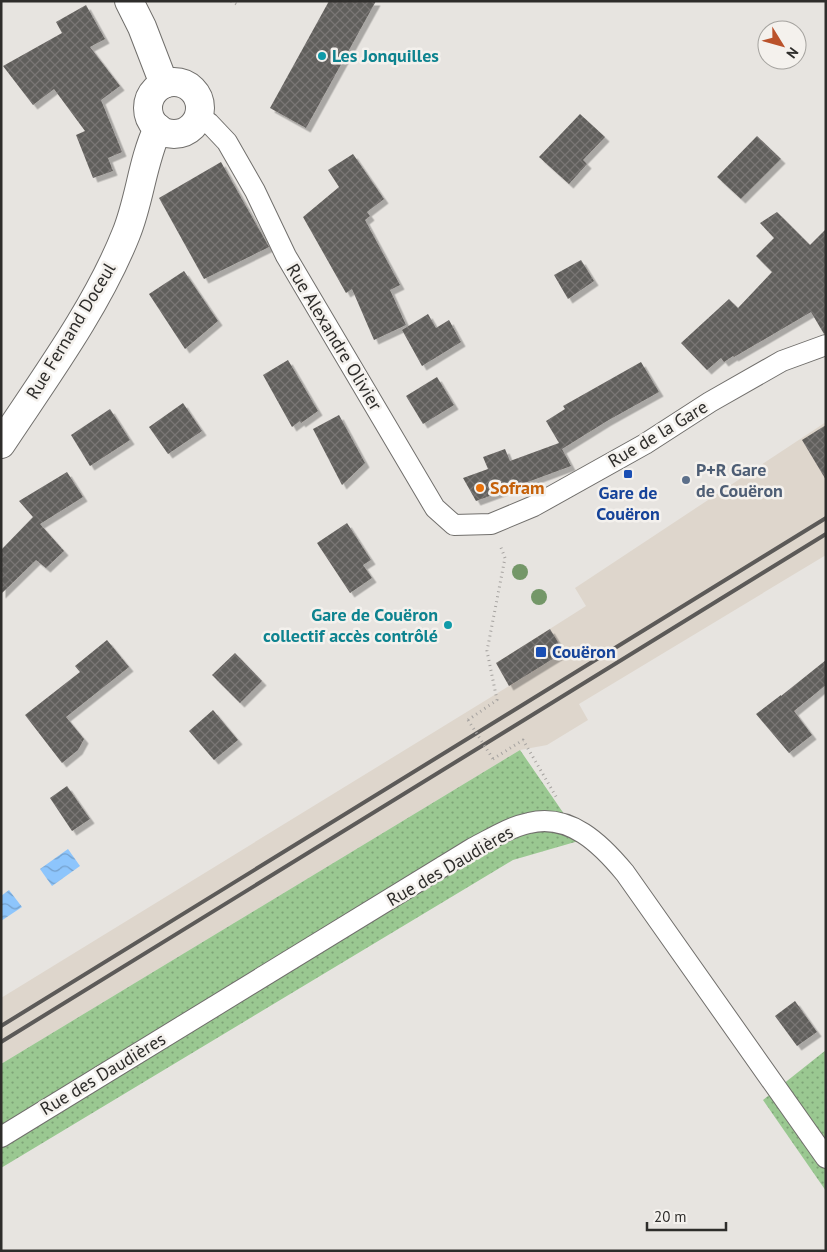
<svg xmlns="http://www.w3.org/2000/svg" width="827" height="1252" viewBox="0 0 827 1252" font-family="'PT Sans',sans-serif">
<style>
.built{fill:#ded6cc}
.grass{fill:url(#grass-dots)}
.water{fill:url(#water-waves)}
.building{fill:url(#building-cross-hatch);filter:url(#shadow)}
.lines{fill:none;stroke-linecap:round;stroke-linejoin:round}
.street-casing{stroke:#716f6c;stroke-width:22}
.secondary-casing{stroke:#716f6c;stroke-width:30}
.path{stroke:#a6a3a0;stroke-width:3;stroke-dasharray:1 4;stroke-linecap:butt}
.street{stroke:#fff;stroke-width:20}
.secondary{stroke:#fff;stroke-width:28}
.rail{stroke:#5c5a58;stroke-width:4}
.path-bridge{stroke:#a6a3a0;stroke-width:3;stroke-dasharray:1 4;stroke-linecap:butt}
.tree{fill:#749768}
.culture-dot{fill:#0f9aa8;stroke:#f4f1ed;stroke-width:2}
.transit-dot{fill:#1a4fb4;stroke:#f4f1ed;stroke-width:2}
.service-dot{fill:#5c6f8a;stroke:#f4f1ed;stroke-width:2}
.food-dot{fill:#e8710a;stroke:#f4f1ed;stroke-width:2}
.labels{text-anchor:middle;stroke-width:5;stroke-linejoin:round;paint-order:stroke}
.culture-label{font-size:18px;font-weight:bold;fill:#0d838f;stroke:#f4f1ed;text-anchor:start}
.street-label{font-size:18px;fill:#2e2d2b;stroke:#f4f1ed}
.service-label{font-size:18px;font-weight:bold;fill:#4e5e75;stroke:#f4f1ed;text-anchor:start}
.food-label{font-size:18px;font-weight:bold;fill:#c56008;stroke:#f4f1ed;text-anchor:start}
.transit-label{font-size:18px;font-weight:bold;fill:#164399;stroke:#f4f1ed}
</style>
<defs>
<pattern id="grass-dots" width="8" height="8" patternUnits="userSpaceOnUse" patternTransform="scale(1.25)"><rect width="8" height="8" fill="#9ac891"/><path d="M2 2h.1M6 6h.1" fill="none" stroke="#7ea377" stroke-width="1.8" stroke-linecap="round"/></pattern>
<pattern id="water-waves" width="16" height="10" patternUnits="userSpaceOnUse" patternTransform="scale(1.25)"><rect width="16" height="10" fill="#8dc5fc"/><path d="M0 5q4-4 8 0t8 0" fill="none" stroke="#74a0cc"/></pattern>
<pattern id="building-cross-hatch" width="8" height="8" patternUnits="userSpaceOnUse" patternTransform="scale(1.25)"><rect width="8" height="8" fill="#615e5b"/><path d="M0 0l8 8M0 8l8-8" fill="none" stroke="#797674"/></pattern>
<filter id="shadow"><feDropShadow dx="4.5" dy="4.5" stdDeviation="0" flood-color="#0004"/></filter>
</defs>
<rect width="100%" height="100%" fill="#e7e4e0"/>
<path class="built" d="M826,422V555L579,704L588,720L547,745L520,750L1,1064V998L509,686L496,663L586,606L575,588Z"/>
<g class="grass">
<path d="M520,750L582,840L513,860L1,1168V1064Z"/>
<path d="M826,1050V1191L763,1100Z"/>
</g>
<g class="water">
<path d="M68,849L80,866L52,886L40,869Z"/>
<path d="M9,890L22,907L1,921V896Z"/>
</g>
<g class="building">
<path d="M329,1H376L306,128L270,108Z"/>
<path d="M86,5L105,39L90,47L120,86L101,100L122,152L108,158L113,171L93,178L76,135L85,131L54,89L33,105L3,66L62,33L56,22Z"/>
<path d="M580,114L605,137L583,160L587,164L569,184L539,157Z"/>
<path d="M757,136L781,159L741,199L717,177Z"/>
<path d="M353,154L384,199L367,212L370,216L365,220L400,285L390,290L406,325L374,340L352,289L346,293L303,217L339,187L328,170Z"/>
<path d="M221,162L269,247L204,279L159,198Z"/>
<path d="M777,212L810,245L826,229V333L824,334L811,312L734,357L733,356L724,362L721,358L707,370L681,343L729,299L738,308L772,272L756,256L774,238L760,223Z"/>
<path d="M581,260L594,281L568,299L554,275Z"/>
<path d="M184,271L218,321L185,349L149,294Z"/>
<path d="M428,314L436,328L449,320L461,342L422,366L402,330Z"/>
<path d="M288,360L318,411L301,423L300,421L292,427L263,375Z"/>
<path d="M641,362L659,392L607,421L562,449L571,466L476,501L463,478L488,469L483,457L505,449L510,461L559,443L546,421L565,409L563,406Z"/>
<path d="M437,377L454,405L423,424L406,396Z"/>
<path d="M183,403L202,431L168,454L149,427Z"/>
<path d="M110,409L130,440L90,466L71,435Z"/>
<path d="M339,415L365,463L342,485L313,429Z"/>
<path d="M826,425V480L802,440Z"/>
<path d="M67,472L83,497L40,524L64,551L46,568L36,560L1,594V550L33,517L19,501Z"/>
<path d="M347,523L371,560L363,565L372,578L350,593L317,543Z"/>
<path d="M550,629L564,652L509,686L496,663Z"/>
<path d="M107,640L129,667L66,717L84,739L78,750L62,763L25,715L80,672L75,666Z"/>
<path d="M235,653L262,681L240,703L212,675Z"/>
<path d="M826,660V685L794,711L812,735L789,753L756,714L781,695V696Z"/>
<path d="M213,710L238,740L214,760L189,731Z"/>
<path d="M67,786L90,819L72,831L50,798Z"/>
<path d="M795,1001L817,1032L797,1046L775,1016Z"/>
</g>
<g class="lines">
<g class="street-casing">
<g id="street">
<path d="M199,117L209,123L227,142L255,191L286,256L435,508L454,525L491,524L534,506L645,444L710,402L782,361L826,345"/>
<path d="M1,1137L473,848C491,839 509,827 529,823C570,813 601,844 625,873L826,1158"/>
</g>
</g>
<g class="secondary-casing">
<g id="secondary">
<path d="M129,1L142,27L164,84"/>
<circle cx="174" cy="108" r="26"/>
<path d="M1,444C44,379 97,307 126,234C140,200 142,162 158,128"/>
</g>
</g>
<g class="path">
<path d="M231,1L238,5"/>
<path d="M468,720L497,700L487,651L505,558L500,545"/>
<path d="M493,759L523,740L558,800"/>
</g>
<use href="#street" class="street"/>
<use href="#secondary" class="secondary"/>
<g class="rail">
<path d="M1,1026L826,518"/>
<path d="M1,1042L826,534"/>
</g>
<path class="path-bridge" d="M468,720L493,759"/>
</g>
<g class="tree">
<circle cx="520" cy="572" r="8"/>
<circle cx="539" cy="597" r="8"/>
</g>
<g class="culture-dot">
<circle cx="322" cy="56" r="5"/>
<circle cx="448" cy="625" r="5"/>
</g>
<g class="transit-dot">
<rect x="623" y="469" width="10" height="10" rx="2.5"/>
<rect x="535" y="646" width="12" height="12" rx="2.5"/>
</g>
<circle class="service-dot" cx="686" cy="480" r="5"/>
<circle class="food-dot" cx="480" cy="488" r="5"/>
<g class="labels">
<g class="culture-label">
<text x="332" y="62">Les Jonquilles</text>
<text x="438" y="621" text-anchor="end">Gare de Couëron<tspan x="438" dy="21">collectif accès contrôlé</tspan></text>
</g>
<g class="street-label">
<text transform="translate(71 331) rotate(-59)" y="6">Rue Fernand Doceul</text>
<text transform="translate(334 337) rotate(59)" y="6">Rue Alexandre Olivier</text>
<text transform="translate(658 434) rotate(-31)" y="6">Rue de la Gare</text>
<text transform="translate(450 866) rotate(-30)" y="6">Rue des Daudières</text>
<text transform="translate(103 1074) rotate(-31)" y="6">Rue des Daudières</text>
</g>
<g class="service-label">
<text x="696" y="476">P+R Gare<tspan x="696" dy="21">de Couëron</tspan></text>
</g>
<g class="food-label">
<text x="490" y="494">Sofram</text>
</g>
<g class="transit-label">
<text x="628" y="499">Gare de<tspan x="628" dy="21">Couëron</tspan></text>
<text x="552" y="658" text-anchor="start">Couëron</text>
</g>
</g>
<rect width="827" height="1252" fill="none" stroke="#2e2d2b" stroke-width="5"/>
<g transform="translate(782 45) rotate(127)"><circle r="24" fill="#f4f1ed" stroke="#a5a39f"/>
<path d="M0-4L9 19L0 12L-9 19Z" fill="#ba522b"/>
<text y="-8" font-size="14" font-weight="bold" text-anchor="middle" fill="#2e2d2b">N</text>
</g>
<path d="M647 1222v8h79v-8" fill="none" stroke="#2e2d2b" stroke-width="2.5"/>
<text x="654" y="1222" font-size="15" fill="#2e2d2b" stroke="#f4f1ed" stroke-width="4" paint-order="stroke">20 m</text>
</svg>
